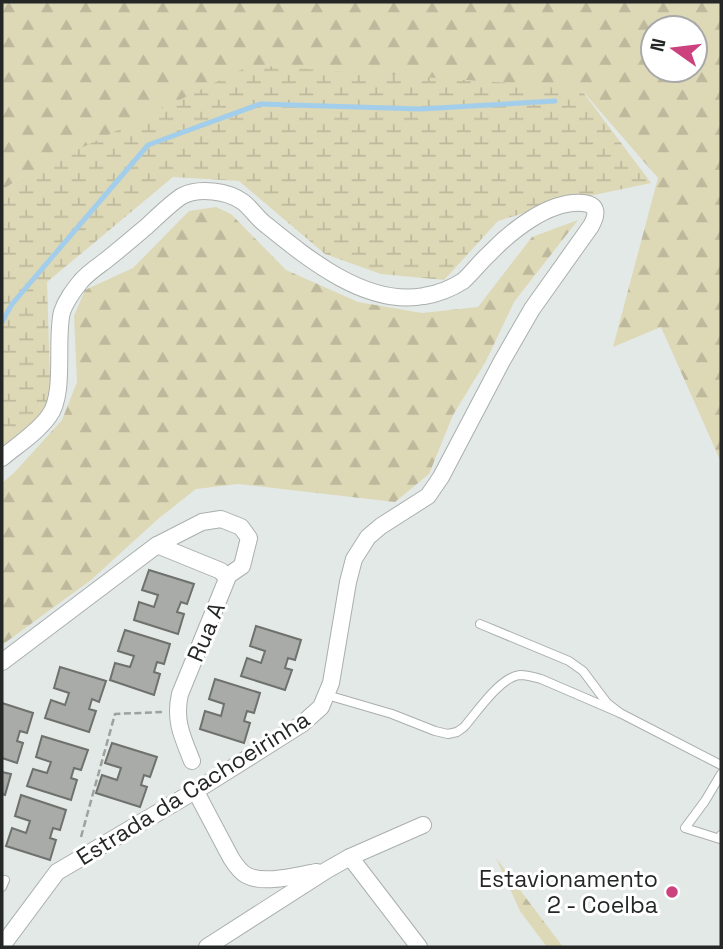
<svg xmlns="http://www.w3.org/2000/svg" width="723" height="949" viewBox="0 0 723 949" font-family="'Space Grotesk',sans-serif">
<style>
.forest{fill:url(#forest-firs);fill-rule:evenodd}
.wetland{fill:url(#wetland-marsh)}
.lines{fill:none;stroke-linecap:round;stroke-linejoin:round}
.stream{stroke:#a3ceeb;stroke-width:5}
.building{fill:#a8aba7;stroke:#6e716d;stroke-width:2}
.lane-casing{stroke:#aaafad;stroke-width:10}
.street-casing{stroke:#aaafad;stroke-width:18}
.path{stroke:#9da29f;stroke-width:2.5;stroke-dasharray:7 3.5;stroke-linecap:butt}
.lane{stroke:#fff;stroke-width:8}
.street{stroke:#fff;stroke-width:16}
.poi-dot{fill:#cb427e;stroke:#fff;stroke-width:2.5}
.labels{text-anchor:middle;stroke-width:6;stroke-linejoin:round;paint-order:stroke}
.street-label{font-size:23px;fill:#252726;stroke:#fff}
.poi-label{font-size:23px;fill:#252726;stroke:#fff;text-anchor:end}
</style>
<defs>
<pattern id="forest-firs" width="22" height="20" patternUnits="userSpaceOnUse" patternTransform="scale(1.75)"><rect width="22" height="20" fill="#ddd8b6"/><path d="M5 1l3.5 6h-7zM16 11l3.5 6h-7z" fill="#beb99c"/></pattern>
<pattern id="wetland-marsh" width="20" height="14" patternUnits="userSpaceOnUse" patternTransform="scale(1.75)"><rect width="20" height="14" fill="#ddd8b6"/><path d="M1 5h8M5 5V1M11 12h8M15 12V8" fill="none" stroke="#beb99c"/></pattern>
</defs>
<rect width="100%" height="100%" fill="#e3e9e6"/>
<g class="forest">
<path d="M2,2H721V462L661,327L613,347L658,178L580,88L24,176L2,190ZM653,28H695V70H653Z"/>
<path d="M216,207L231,214L286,270L358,302L422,313L478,307L532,237L578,220L514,302L486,361L453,415L429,474L395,502L238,484L196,489L158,519L91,580L2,645V483L14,473L62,420L77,382L74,316L85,290L133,268L189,211Z"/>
<path d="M496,858L563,947H547L520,911Z"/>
</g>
<path class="wetland" d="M251,65L580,88L651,183L556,203L498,221L444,280L381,274L325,254L239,181L173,177L47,282L51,411L2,449V190L24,176Z"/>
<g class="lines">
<path class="stream" d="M2,322L12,304L148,145L260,104L421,109L555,101"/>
</g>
<g class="building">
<path d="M149,570L194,584L187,604L181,602L177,612L184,614L178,634L134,620L139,602L154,607L158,595L142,590Z"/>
<path d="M256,626L301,640L295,660L288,658L285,668L292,670L285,690L241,676L247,658L261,663L265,651L250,646Z"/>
<path d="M125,630L170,644L164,664L157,662L154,672L160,674L154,695L110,680L115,663L130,667L134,656L118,651Z"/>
<path d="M60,667L106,681L99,702L92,699L89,709L96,711L89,732L45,718L51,700L65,705L69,693L54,688Z"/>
<path d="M215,679L260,693L254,713L247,711L244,721L250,723L244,743L200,729L205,711L221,716L224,704L209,699Z"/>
<path d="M2,703L33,713L27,733L20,731L17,741L23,743L17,763L2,758Z"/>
<path d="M42,736L88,750L81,770L74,768L71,778L77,780L71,800L27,786L33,769L47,773L51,762L36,757Z"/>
<path d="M112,743L157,757L150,777L144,775L141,785L147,787L140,807L96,793L102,775L117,780L121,768L105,763Z"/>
<path d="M2,772L11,774L5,795L2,794Z"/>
<path d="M21,795L66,810L60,830L53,828L50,838L56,840L50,860L6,846L12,828L26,833L30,821L15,816Z"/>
</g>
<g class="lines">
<g class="lane-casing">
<g id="lane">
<path d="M480,624L569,661L583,671L607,703L620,713L721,765"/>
<path d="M327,695L392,714L435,731L448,734L457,732L464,727C477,712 500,677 520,675C527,675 534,677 541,679L620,713"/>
<path d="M721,774L705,801L685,828L720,839L721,835"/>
<path d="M2,887L5,880"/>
</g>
</g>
<g class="street-casing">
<g id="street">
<path d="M2,458C16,446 38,432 49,416C66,394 55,339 62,312C66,300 73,291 81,281C88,273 97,267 105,261C119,250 133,238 146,227C156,218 172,202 182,196C199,187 228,191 243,202C251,208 257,218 265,224C307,258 366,307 424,296C437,294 452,288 463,281C472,273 480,262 489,254C511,231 549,200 583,203C599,205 597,215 591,226L532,309L502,361L441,477L428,496L381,526L368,537L354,559L348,582L331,683L321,707L302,724L210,782L57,872L2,946"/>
<path d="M157,545L221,571L227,579L180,694C174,720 182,736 192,761"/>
<path d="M2,662L157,545L202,522L221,519L241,527L249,538L242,566L226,577"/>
<path d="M195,790L231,858C235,864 239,871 246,875C264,885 298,875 317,872"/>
<path d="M350,857L419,947"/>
<path d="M207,947L327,870L350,857L423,825"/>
</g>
</g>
<path class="path" d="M81,837L115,714L162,712"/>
<use href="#lane" class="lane"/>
<use href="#street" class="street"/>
</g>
<circle class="poi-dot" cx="672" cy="892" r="7"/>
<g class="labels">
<g class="street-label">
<text transform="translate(206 632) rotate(-67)" y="8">Rua A</text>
<text transform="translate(193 788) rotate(-32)" y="8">Estrada da Cachoeirinha</text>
</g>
<g class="poi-label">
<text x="658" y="887">Estavionamento<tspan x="658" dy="26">2 - Coelba</tspan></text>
</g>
</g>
<rect width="723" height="949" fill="none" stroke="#252726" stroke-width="7"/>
<g transform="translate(674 49) rotate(284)"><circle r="33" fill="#ffffff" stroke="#a8a9a8" stroke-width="2"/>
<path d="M0-5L12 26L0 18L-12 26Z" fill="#cb427e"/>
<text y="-10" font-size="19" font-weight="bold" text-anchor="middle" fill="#252726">N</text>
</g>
</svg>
